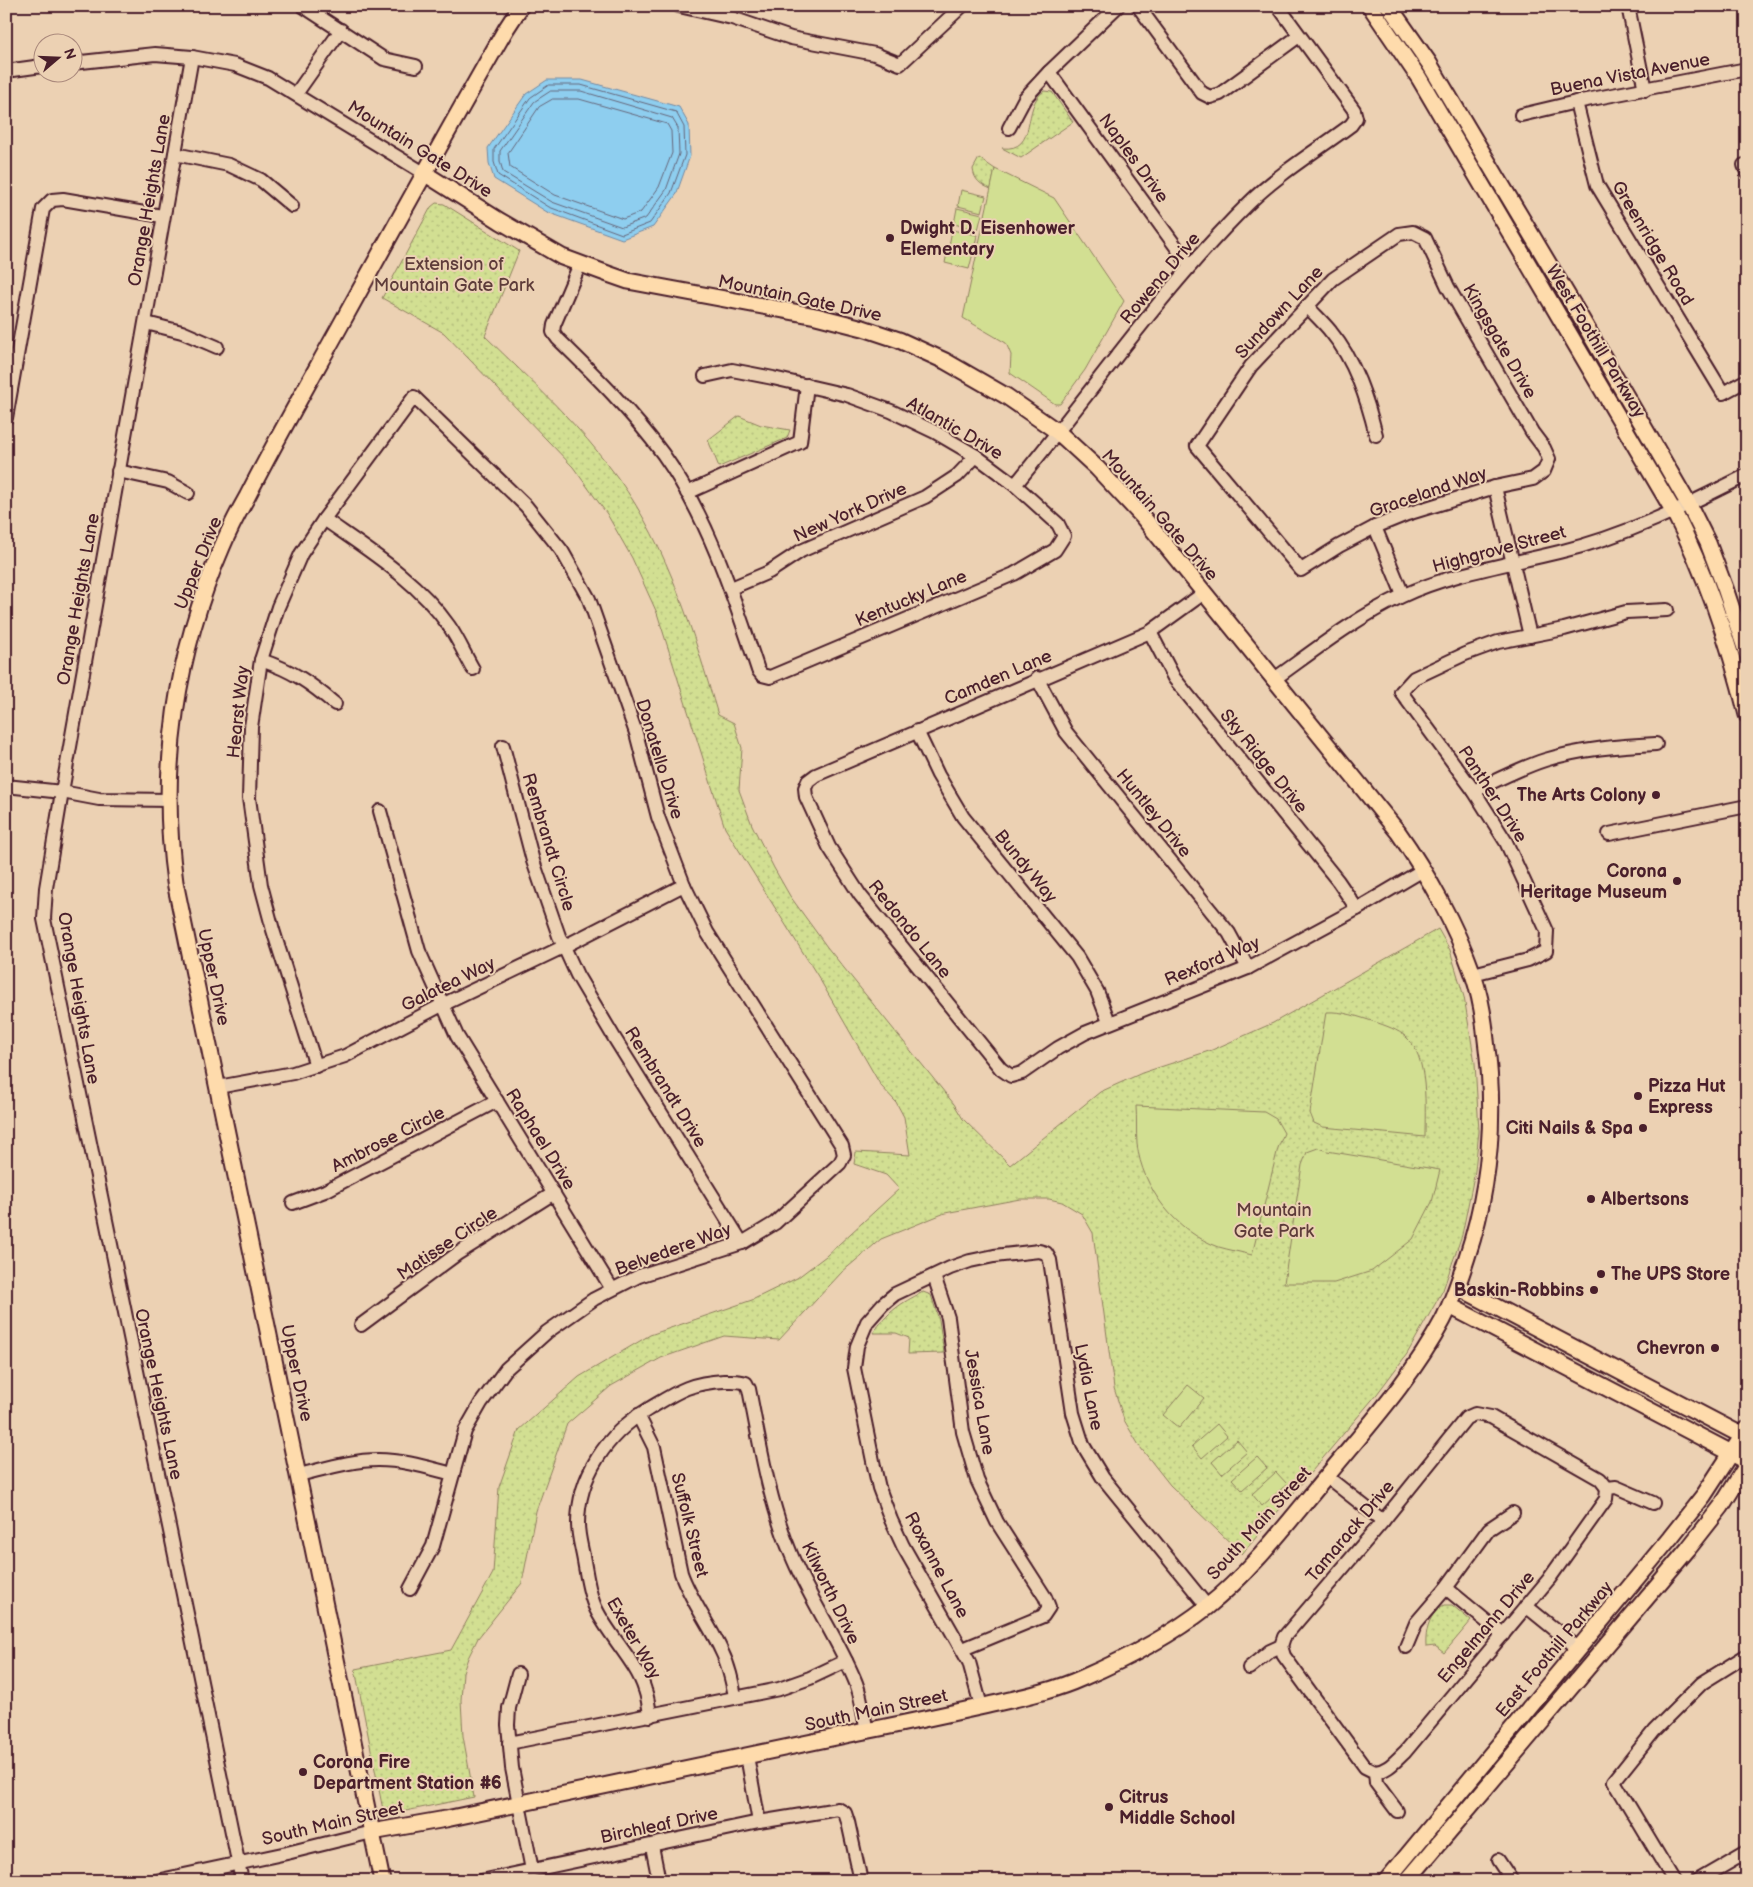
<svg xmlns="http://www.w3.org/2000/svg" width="1753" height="1887" viewBox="0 0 1753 1887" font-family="'Balsamiq Sans',sans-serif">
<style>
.park{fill:url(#park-dots);stroke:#8e7f5e}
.pitch{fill:#d2df92;stroke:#8e7f5e}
.water{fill:#8eceef;stroke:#7388a1}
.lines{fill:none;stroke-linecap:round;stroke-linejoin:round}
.shore{stroke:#656579;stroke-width:1}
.minor-casing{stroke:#4a1f2b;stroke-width:16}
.major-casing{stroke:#4a1f2b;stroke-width:19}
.minor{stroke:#ecd1b3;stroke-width:12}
.major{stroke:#fedbac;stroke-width:15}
.poi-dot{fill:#4a1f2b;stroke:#ecd1b3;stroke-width:2}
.labels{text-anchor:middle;stroke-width:4;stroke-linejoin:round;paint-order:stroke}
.street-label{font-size:18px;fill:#4a1f2b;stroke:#ecd1b3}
.poi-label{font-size:18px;font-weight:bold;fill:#4a1f2b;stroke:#ecd1b3;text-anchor:start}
.park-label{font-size:18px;fill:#5e3c3a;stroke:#ecd1b3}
</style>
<defs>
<pattern id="park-dots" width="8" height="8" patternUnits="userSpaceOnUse" patternTransform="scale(1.25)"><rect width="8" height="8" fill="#d2df92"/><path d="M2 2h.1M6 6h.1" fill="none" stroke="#b6bf7e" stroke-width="1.8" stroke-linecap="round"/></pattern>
</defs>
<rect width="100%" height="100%" fill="#ecd1b3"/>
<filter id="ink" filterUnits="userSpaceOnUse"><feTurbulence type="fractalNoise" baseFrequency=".02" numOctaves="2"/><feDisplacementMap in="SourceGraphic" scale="10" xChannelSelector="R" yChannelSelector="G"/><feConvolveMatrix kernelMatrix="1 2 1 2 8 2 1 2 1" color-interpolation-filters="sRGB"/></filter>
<g filter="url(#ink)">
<g class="park">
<path d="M1044,91L1052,92L1073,122L1021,158L1002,148C1039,152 1021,106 1044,91Z"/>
<path d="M979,158L995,169L991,189C981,185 974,180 973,169Z"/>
<path d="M436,203L444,204L519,251L485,336C531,381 580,425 618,478C669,549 693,632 718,715L734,723L742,748L739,790L752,825L774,868L790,896L827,947L954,1104L963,1119L1010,1165L1100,1092L1142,1073L1212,1050L1273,1023L1438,929L1450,950L1464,997L1475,1063L1479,1131L1475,1171L1462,1235L1443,1290L1407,1354L1377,1394L1242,1554L1170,1485L1140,1447L1124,1420L1114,1388L1093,1233L1082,1214L1062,1202L1049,1199H1020L945,1213L881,1239L842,1272L779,1340L724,1336L661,1358L611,1386L567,1424L536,1511L522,1583L478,1638L468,1658L463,1672L461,1700L463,1736L474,1797L391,1814L383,1810L355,1669L451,1650L493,1573L499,1487L519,1430L579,1377L650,1335L752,1300L797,1278L826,1256L899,1189L886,1175L854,1164L856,1152L910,1155L904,1117L896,1102L881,1086L819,978L725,828L657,613L632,558L607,514L573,467L444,333L382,298L431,207Z"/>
<path d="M739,416L761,425L790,430L787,438L719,467L708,440Z"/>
<path d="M923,1292L931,1295L939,1320L944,1353L908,1354L909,1338L896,1333H873C889,1311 899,1304 923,1292Z"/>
<path d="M1444,1605H1452L1471,1621L1444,1653L1435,1646L1426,1647C1425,1631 1429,1613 1444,1605Z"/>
</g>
<g class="pitch">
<path d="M995,169L1054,198L1124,301L1085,370L1060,404H1055L1010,373L1011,355L1006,343L963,318Z"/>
<path d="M961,190L986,196L982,212L958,206Z"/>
<path d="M957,208L982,214L978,230L954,224Z"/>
<path d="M952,230L977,235L974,251L949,246Z"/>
<path d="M948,248L973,253L969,269L945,263Z"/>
<path d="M1326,1012C1343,1011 1359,1017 1375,1022C1384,1025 1399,1030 1406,1037C1429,1056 1425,1110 1425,1137L1323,1127L1314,1123L1310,1113Z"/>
<path d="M1136,1106L1264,1112L1276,1119L1284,1133L1278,1148L1252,1255C1241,1252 1229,1250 1219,1247C1176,1232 1142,1188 1137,1144C1136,1131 1137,1119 1136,1106Z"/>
<path d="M1318,1148L1327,1151L1440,1170L1432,1202L1413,1239L1372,1271L1334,1283H1284L1302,1165L1307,1152Z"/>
<path d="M1188,1385L1204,1398L1179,1428L1163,1415Z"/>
<path d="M1217,1424L1227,1436L1202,1458L1192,1446Z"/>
<path d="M1237,1440L1247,1452L1222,1474L1212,1462Z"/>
<path d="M1257,1457L1267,1468L1242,1490L1232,1479Z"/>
<path d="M1276,1472L1287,1484L1262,1506L1252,1494Z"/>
</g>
<path class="water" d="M547,80H582L679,107L689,125L690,156L676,195L653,227L622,239L547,212L494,179L489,163L488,148L526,94Z"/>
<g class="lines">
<g class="shore">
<path d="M549,85H581L676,112L684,127L685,155L671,193L650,223L622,234L549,207L498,175L494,162V149L530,98Z"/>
<path d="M551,91H581L672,118L678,128L679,154L666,190L646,218L622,227L552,202L503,172L500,161V151L534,102Z"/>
<path d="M553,99H579L667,124L671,131L672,153L659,187L641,212L623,219L555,195L510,167L508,153L539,107Z"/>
</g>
<g class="minor-casing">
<g id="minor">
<path d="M303,6L384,59L416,66"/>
<path d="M679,6L732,18L791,38L875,54L900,64L962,6"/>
<path d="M1138,6L1202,93L1210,97L1220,94L1299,36"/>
<path d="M1628,6L1645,90"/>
<path d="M192,57L62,792L46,888L44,919L242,1881"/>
<path d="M72,63L155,54L192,57L235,65L268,78L424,173"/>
<path d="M6,71L42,66"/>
<path d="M1049,72L1190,266"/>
<path d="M296,94L341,30"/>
<path d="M1576,102L1597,185L1723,393L1747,380"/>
<path d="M1521,115L1576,102L1747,69"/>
<path d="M1009,128L1025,98L1049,72L1118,6"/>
<path d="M175,154L229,165L261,180L292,206"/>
<path d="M1744,165L1747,172"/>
<path d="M1413,232L1425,238L1448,287L1532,432L1544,448L1549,459L1544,471L1533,479L1495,487L1407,514L1375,527L1339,546L1301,570L1197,446L1251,366L1333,279L1399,234Z"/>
<path d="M580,264L554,325L553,332L558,339C595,375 632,412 663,454C709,519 733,595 758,670L762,675L770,677L1014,574L1055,550L1064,536L1058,524L1015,485L976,456L935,432L891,411L847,395L773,378L732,370L705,376"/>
<path d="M1307,306C1315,315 1324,323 1331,332C1355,361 1367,399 1376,435"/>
<path d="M146,323L182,332L217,347"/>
<path d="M6,418L43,209L52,200L63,199L162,216"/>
<path d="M118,471L168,482L188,493"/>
<path d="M1015,485C1093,391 1162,289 1249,203C1278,174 1319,149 1351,125L1356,118L1354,110L1278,6"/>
<path d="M1495,487L1530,636"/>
<path d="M687,493L800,442L807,385"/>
<path d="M324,519C368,550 417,580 449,626C458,639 465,655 473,669"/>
<path d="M1375,527L1403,595"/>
<path d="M731,588L769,572L801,551L925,497L957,476L976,456"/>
<path d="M1204,593L1150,632L816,775L808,781L805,788L806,797L829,847L860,895L1001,1069L1011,1076L1022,1073L1058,1048L1085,1033L1248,968L1357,909L1423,870"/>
<path d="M1150,632L1174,678L1338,881L1357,909"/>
<path d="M261,660C293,671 309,682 335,704"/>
<path d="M1037,678L1066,732L1229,933L1248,968"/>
<path d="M1273,680C1315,650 1355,618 1402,596C1452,573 1506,565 1559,552C1626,536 1686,506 1747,475"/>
<path d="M917,731L938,775L963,817L1077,957L1097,991L1109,1022"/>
<path d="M503,746L533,861L559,936L577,975L615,1039L742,1243"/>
<path d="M6,786L62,792L99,799L169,800"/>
<path d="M1474,791C1497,780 1520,768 1545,760C1581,749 1618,746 1656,744"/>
<path d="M380,811L419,951L457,1036L612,1289"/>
<path d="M1609,834L1747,806"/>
<path d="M1473,974L1528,960L1546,951L1547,931L1506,842L1474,791L1401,692L1414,678L1465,654L1498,642L1564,629L1626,612L1667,610"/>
<path d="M316,1066L273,930L261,885L249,798L251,727L261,660L278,607L301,554L324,519L414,397L526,506L562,551L589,599L636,733L658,817L684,885L707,932L842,1146L844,1155L840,1163L775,1223L742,1243L639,1276L594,1299L547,1332L506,1369L481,1403L465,1431L433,1546L410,1589"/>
<path d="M218,1087L293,1073L345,1056L442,1005L563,947L684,885"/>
<path d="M293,1203L325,1191L497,1101"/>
<path d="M934,1276L948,1318L963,1432L977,1480L997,1522L1045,1597L1049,1607L1043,1616L963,1649"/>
<path d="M361,1325L457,1254L554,1193"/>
<path d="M638,1415L654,1447L681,1573C691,1601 710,1625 722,1652C729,1666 732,1681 735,1696"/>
<path d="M298,1475C324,1469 351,1460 378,1460C404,1460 429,1468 453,1474"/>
<path d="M1326,1476L1383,1521"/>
<path d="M1446,1588L1503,1635"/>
<path d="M1526,1606L1579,1649"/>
<path d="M1281,1646L1284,1656L1365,1767L1375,1772L1376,1783L1397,1811"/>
<path d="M1406,1647L1416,1623L1446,1588L1489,1529L1513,1513"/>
<path d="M1249,1668L1270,1651L1281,1646L1284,1637L1383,1521L1466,1418L1475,1414L1491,1417L1600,1479L1607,1488L1616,1487L1653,1503"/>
<path d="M518,1674L509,1708L508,1725L512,1768L532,1870"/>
<path d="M981,1706L969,1662L903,1546L891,1520L879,1488L874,1466L854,1368L857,1346L867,1322L883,1304L895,1294L950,1268L970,1261L994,1256L1039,1251L1046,1253L1050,1260L1073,1413L1083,1445L1103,1478L1207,1606"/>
<path d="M650,1716C649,1707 648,1698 645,1690C637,1663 609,1636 596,1609C589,1595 587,1577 584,1561C582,1549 578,1536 578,1524C578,1476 607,1434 647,1410C677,1392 688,1383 724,1381C732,1381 739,1380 746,1383L749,1389C760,1445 769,1502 791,1554C809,1599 838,1638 856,1683C862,1698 863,1715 867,1731"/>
<path d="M509,1743L779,1689L810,1678L846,1661"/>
<path d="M747,1756L759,1822"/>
<path d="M1375,1772C1388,1771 1395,1761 1405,1752L1549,1579L1606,1499L1607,1488"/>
<path d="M652,1846L659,1881"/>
<path d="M1498,1860L1512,1881"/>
<path d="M156,1881L287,1853L372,1832"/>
<path d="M481,1881L759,1822L838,1809L845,1813L848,1822L861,1881"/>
<path d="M1674,1881L1614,1781L1654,1731L1702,1683L1747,1655"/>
<path d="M1697,1881L1747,1852"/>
</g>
</g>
<g class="major-casing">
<g id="major">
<path d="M1370,6L1419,78L1674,512C1707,576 1730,646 1747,715"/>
<path d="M1389,6L1429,63L1578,313L1689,505L1708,543L1725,588L1747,654"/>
<path d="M1458,1287L1747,1438"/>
<path d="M1450,1306L1741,1458"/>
<path d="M372,1832L446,1819C584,1789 722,1760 860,1732C902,1724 943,1715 984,1706C1018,1698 1051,1692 1082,1678C1126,1659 1169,1637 1207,1607C1253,1570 1289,1521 1327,1476C1368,1426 1412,1378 1443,1320C1453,1300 1460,1279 1467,1257C1491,1185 1496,1115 1486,1040C1484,1018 1480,995 1473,974C1456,926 1427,873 1398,832L1142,516L1097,468L1058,432L1006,396L945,361L899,340L863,328L816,316L628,281L608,274L562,257L500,221L424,173"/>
<path d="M382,1881L175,882C159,768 176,653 222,547C229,530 238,513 247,497C276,440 308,384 339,328C394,228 449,128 506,29L521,6"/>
<path d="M1386,1881L1670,1538L1704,1495L1747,1429"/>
<path d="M1407,1881L1688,1549L1721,1507L1747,1465"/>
</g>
</g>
<use href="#minor" class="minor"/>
<use href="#major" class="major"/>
</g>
</g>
<g class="poi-dot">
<circle cx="890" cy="238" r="5"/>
<circle cx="1656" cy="795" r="5"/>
<circle cx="1677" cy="881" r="5"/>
<circle cx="1638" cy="1096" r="5"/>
<circle cx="1643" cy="1128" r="5"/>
<circle cx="1591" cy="1199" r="5"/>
<circle cx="1601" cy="1274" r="5"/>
<circle cx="1594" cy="1290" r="5"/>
<circle cx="1715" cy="1348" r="5"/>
<circle cx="303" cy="1772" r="5"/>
<circle cx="1109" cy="1807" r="5"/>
</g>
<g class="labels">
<g class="street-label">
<text transform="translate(1630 74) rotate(-11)" y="6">Buena Vista Avenue</text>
<text transform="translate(420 149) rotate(32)" y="6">Mountain Gate Drive</text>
<text transform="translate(1134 158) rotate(54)" y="6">Naples Drive</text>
<text transform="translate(149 200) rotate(-80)" y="6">Orange Heights Lane</text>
<text transform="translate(1653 243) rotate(59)" y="6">Greenridge Road</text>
<text transform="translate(1160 278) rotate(-50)" y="6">Rowena Drive</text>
<text transform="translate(800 298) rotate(12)" y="6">Mountain Gate Drive</text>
<text transform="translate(1279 312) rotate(-47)" y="6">Sundown Lane</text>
<text transform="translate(1500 341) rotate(60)" y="6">Kingsgate Drive</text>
<text transform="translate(1596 341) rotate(59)" y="6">West Foothill Parkway</text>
<text transform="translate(955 428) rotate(30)" y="6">Atlantic Drive</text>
<text transform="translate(1428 492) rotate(-19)" y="6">Graceland Way</text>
<text transform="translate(850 512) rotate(-24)" y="6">New York Drive</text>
<text transform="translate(1160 515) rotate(49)" y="6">Mountain Gate Drive</text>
<text transform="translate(1499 549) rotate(-15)" y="6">Highgrove Street</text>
<text transform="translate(198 563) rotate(-68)" y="6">Upper Drive</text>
<text transform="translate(911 598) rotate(-23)" y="6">Kentucky Lane</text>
<text transform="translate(78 599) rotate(-80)" y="6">Orange Heights Lane</text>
<text transform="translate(998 677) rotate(-23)" y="6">Camden Lane</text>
<text transform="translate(238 712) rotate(-84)" y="6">Hearst Way</text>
<text transform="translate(660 759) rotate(73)" y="6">Donatello Drive</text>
<text transform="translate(1264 761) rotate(51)" y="6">Sky Ridge Drive</text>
<text transform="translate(1493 794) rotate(57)" y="6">Panther Drive</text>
<text transform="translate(1154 813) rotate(51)" y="6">Huntley Drive</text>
<text transform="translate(549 842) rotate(73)" y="6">Rembrandt Circle</text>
<text transform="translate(1026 866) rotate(51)" y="6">Bundy Way</text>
<text transform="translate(910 929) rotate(51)" y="6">Redondo Lane</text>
<text transform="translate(1212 961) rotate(-23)" y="6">Rexford Way</text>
<text transform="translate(214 977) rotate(78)" y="6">Upper Drive</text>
<text transform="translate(448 984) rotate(-26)" y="6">Galatea Way</text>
<text transform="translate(79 998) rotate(80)" y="6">Orange Heights Lane</text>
<text transform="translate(666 1087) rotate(58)" y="6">Rembrandt Drive</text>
<text transform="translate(388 1139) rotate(-27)" y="6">Ambrose Circle</text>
<text transform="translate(541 1139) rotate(58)" y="6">Raphael Drive</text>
<text transform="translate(447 1243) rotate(-34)" y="6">Matisse Circle</text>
<text transform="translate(673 1249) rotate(-20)" y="6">Belvedere Way</text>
<text transform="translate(297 1373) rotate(78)" y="6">Upper Drive</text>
<text transform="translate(1089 1387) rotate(79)" y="6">Lydia Lane</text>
<text transform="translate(159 1394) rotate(78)" y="6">Orange Heights Lane</text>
<text transform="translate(980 1402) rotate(80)" y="6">Jessica Lane</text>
<text transform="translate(1259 1523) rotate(-48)" y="6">South Main Street</text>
<text transform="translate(690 1525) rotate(76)" y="6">Suffolk Street</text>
<text transform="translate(1350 1531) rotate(-50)" y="6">Tamarack Drive</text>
<text transform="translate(937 1565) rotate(62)" y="6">Roxanne Lane</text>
<text transform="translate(831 1593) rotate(64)" y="6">Kilworth Drive</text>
<text transform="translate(1486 1627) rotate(-50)" y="6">Engelmann Drive</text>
<text transform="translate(634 1638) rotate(60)" y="6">Exeter Way</text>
<text transform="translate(1554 1649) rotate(-50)" y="6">East Foothill Parkway</text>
<text transform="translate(876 1710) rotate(-12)" y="6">South Main Street</text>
<text transform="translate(333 1823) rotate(-13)" y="6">South Main Street</text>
<text transform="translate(659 1825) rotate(-12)" y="6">Birchleaf Drive</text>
</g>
<g class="poi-label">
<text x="900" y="234">Dwight D. Eisenhower<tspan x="900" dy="21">Elementary</tspan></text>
<text x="1646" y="801" text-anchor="end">The Arts Colony</text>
<text x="1667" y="877" text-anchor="end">Corona<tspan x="1667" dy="21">Heritage Museum</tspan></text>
<text x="1648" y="1092">Pizza Hut<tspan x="1648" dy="21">Express</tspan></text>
<text x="1633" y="1134" text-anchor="end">Citi Nails &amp; Spa</text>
<text x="1601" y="1205">Albertsons</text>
<text x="1611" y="1280">The UPS Store</text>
<text x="1584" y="1296" text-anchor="end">Baskin-Robbins</text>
<text x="1705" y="1354" text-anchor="end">Chevron</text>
<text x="313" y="1768">Corona Fire<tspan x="313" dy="21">Department Station #6</tspan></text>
<text x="1119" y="1803">Citrus<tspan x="1119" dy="21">Middle School</tspan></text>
</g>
<g class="park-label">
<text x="454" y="270">Extension of<tspan x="454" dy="21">Mountain Gate Park</tspan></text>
<text x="1274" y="1216">Mountain<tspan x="1274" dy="21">Gate Park</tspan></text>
</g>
</g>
<rect width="1753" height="1887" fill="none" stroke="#ecd1b3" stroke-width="25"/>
<rect x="12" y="12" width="1728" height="1862" fill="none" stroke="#4a1f2b" stroke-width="2" filter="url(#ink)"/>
<g transform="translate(58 58) rotate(71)"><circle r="24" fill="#ecd1b3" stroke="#ab8a7d"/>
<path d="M0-4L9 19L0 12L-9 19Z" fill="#4a1f2b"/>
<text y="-8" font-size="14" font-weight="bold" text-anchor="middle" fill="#4a1f2b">N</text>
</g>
</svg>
